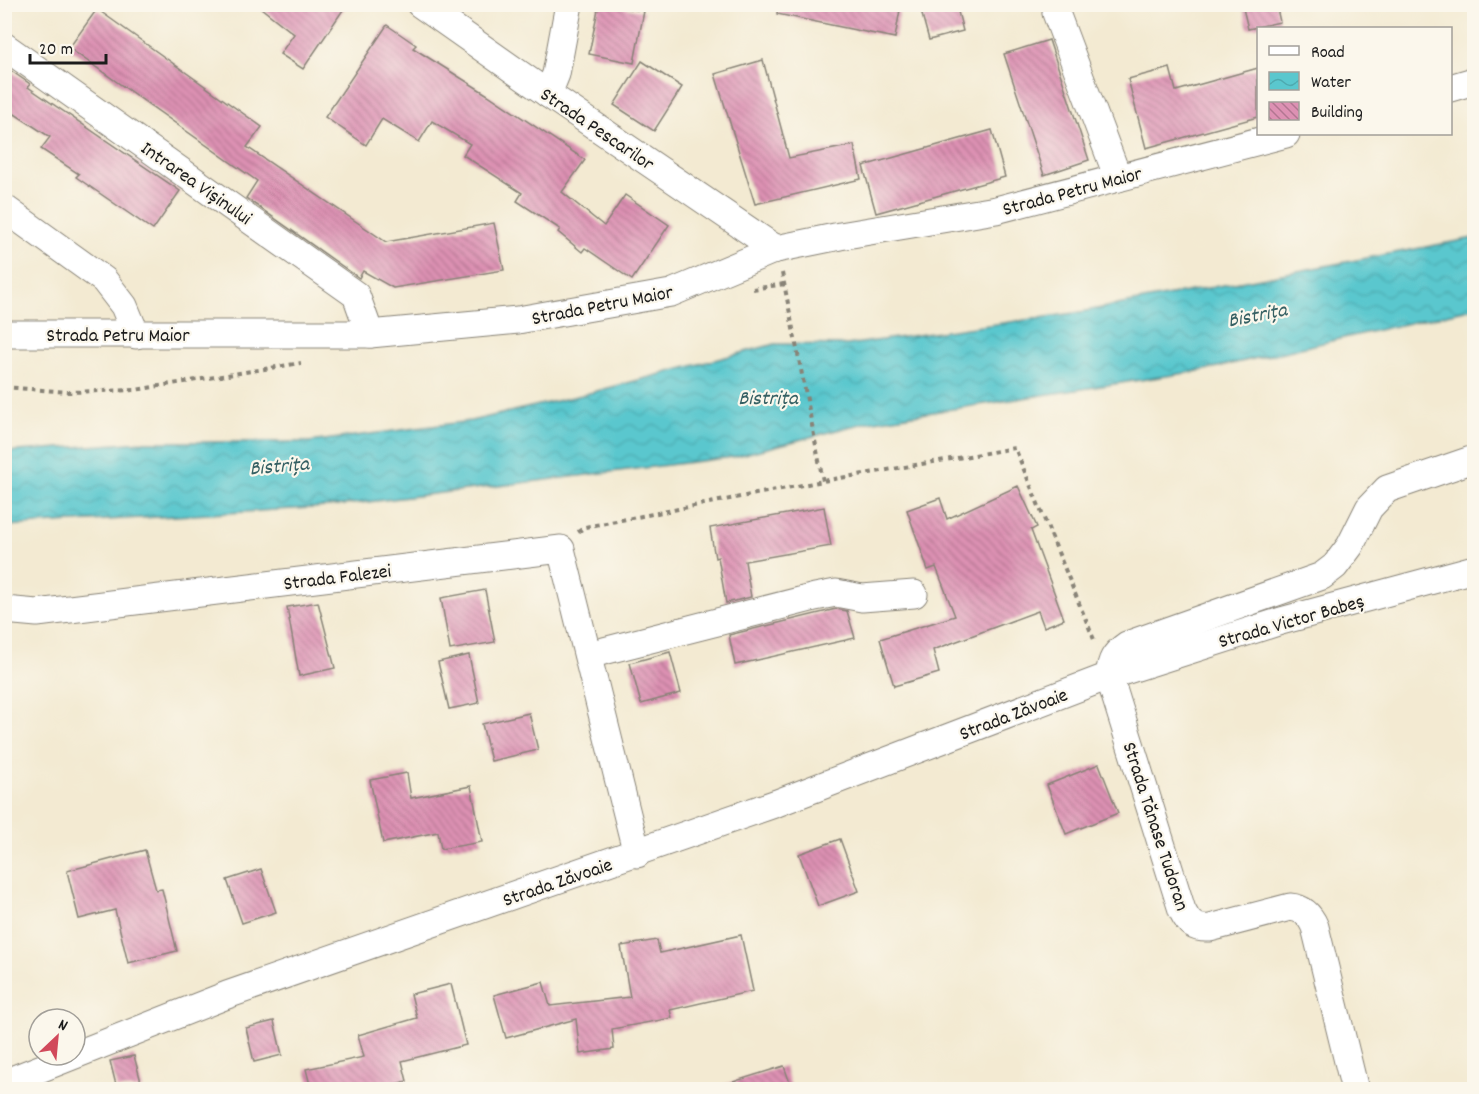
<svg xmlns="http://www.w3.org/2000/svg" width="1479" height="1094" viewBox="0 0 1479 1094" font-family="Dekko,sans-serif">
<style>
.water{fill:url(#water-waves);stroke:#3b7275;stroke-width:1.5}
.building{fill:url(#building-back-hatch)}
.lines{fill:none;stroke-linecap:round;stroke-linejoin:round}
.minor-casing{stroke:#888377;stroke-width:29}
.path{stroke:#888377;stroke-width:4;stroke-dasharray:4.5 4.5;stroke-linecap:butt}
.minor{stroke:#fff;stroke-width:27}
.labels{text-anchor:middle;stroke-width:4.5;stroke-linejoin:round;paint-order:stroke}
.street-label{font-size:20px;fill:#1c1c1c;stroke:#fbf7ec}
.water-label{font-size:21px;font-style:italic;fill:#356063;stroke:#fbf7ec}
</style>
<defs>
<pattern id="water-waves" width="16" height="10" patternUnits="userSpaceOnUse" patternTransform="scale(1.5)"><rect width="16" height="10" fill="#5ac7ce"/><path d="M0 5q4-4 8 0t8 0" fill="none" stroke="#4eaab0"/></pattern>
<pattern id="building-back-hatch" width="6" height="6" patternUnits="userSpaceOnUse" patternTransform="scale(1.5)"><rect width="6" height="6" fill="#dd91b3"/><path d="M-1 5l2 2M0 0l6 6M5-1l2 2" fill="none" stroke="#b27691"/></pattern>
</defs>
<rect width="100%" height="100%" fill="#fbf7ec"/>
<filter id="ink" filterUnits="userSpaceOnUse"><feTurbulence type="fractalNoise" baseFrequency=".0167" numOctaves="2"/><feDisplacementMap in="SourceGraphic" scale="12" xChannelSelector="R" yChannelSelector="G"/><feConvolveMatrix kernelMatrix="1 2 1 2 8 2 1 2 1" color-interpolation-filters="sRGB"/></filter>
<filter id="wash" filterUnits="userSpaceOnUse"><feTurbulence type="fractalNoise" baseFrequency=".008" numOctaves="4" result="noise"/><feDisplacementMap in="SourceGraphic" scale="24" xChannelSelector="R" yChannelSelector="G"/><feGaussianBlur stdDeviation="1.35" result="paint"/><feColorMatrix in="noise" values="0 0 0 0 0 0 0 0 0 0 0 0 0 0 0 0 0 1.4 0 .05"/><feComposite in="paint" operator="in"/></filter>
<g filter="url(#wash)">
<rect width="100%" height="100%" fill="#f3ead2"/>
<path class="water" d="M1474,238V308L1205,370L868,422L733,457L327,507L5,526V452L144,442H309L471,421L582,395L775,344L847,345L1075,313Z"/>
<g id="blocks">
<g class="building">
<path d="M256,4H347L303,69L280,54L294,34Z"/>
<path d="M599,4L644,11L634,63L589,54Z"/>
<path d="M778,4H901L895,38L777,14Z"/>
<path d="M945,4H956L963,31L929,40L921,11Z"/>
<path d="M1242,4H1276L1280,22L1248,29Z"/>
<path d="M97,9L262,127L247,147L386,242L494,223L504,270L393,288L363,271L359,278L246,198L257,181L69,48Z"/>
<path d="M387,25L416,45L413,48L488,95L585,160L562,192L604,226L625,195L669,225L632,280L585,248L582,252L558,232L560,229L517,201L522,193L463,155L470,144L432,121L419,142L382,119L366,145L325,117Z"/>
<path d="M1049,40L1089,160L1044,175L1004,54Z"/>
<path d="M763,60L789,158L854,145L861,179L755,204L715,74Z"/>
<path d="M642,61L682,87L654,131L614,105Z"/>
<path d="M4,66L30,84L28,87L180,191L153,230L76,177L79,174L41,149L50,137L4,107Z"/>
<path d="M1170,68L1176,91L1258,68V117L1146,148L1128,79Z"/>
<path d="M992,130L1005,177L876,213L863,166Z"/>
<path d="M1018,486L1037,527L1031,530L1064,619L1044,627L1038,611L933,650L939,673L894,686L880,639L955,616L936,567L928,570L907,510L940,498L947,519Z"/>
<path d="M824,507L831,546L745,561L751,597L726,603L718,557L715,558L710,528Z"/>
<path d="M485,590L495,642L450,650L441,598Z"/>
<path d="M318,602L335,668L299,676L287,607Z"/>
<path d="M836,609L847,611L855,638L735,665L729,635Z"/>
<path d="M670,652L681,693L641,704L630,663Z"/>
<path d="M469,655L479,703L449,709L438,662Z"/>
<path d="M529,713L538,750L491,761L482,724Z"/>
<path d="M1099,764L1118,813L1066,834L1047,785Z"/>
<path d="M407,773L411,798L471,786L482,842L441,849L438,832L383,843L370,780Z"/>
<path d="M840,839L859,891L818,906L799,854Z"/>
<path d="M145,850L156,890L162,889L177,951L128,963L115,910L79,919L67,871Z"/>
<path d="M261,869L276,912L242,923L227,880Z"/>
<path d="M741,935L753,991L670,1010L672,1018L612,1029L614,1049L580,1054L576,1019L506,1038L494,995L543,982L550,1006L630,997L621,946L657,940L660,953Z"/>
<path d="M451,984L466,1045L402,1061L407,1081L376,1089H311L306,1069L364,1057L358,1035L417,1018L411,994Z"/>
<path d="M274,1021L282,1055L254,1062L246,1028Z"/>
<path d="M134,1056L143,1089H117L110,1061Z"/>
<path d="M784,1066L792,1089H723V1085Z"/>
</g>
</g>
</g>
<g filter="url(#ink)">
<use href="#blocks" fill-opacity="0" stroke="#888377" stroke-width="1.5"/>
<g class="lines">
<g class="minor-casing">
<g id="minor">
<path d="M420,4L548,94L776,249"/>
<path d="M1056,13L1118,178"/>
<path d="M4,46L356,295L370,334"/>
<path d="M1450,88L1474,81"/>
<path d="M548,94L556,74L569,4"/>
<path d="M4,208L104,280L124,306L136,335"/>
<path d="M4,334H370L518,320L671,293L776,249L840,236L996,210L1286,134"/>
<path d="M4,610L37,613L561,549L637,854"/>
<path d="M588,655L815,597L836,593L862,598L914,594"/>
<path d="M4,1083L227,995L777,803L1109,676L1281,621L1474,569"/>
<path d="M1355,1090L1315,927C1310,915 1303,908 1290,907L1210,928C1194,929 1189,924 1182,910L1109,676C1111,660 1114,654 1127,645L1322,576L1335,566L1350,546L1369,508L1387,489L1474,459"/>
</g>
</g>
<g class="path">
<path d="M782,273L823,481"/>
<path d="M753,289L784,284"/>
<path d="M4,387L68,392L135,390L301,363"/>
<path d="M578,532L585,527L823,481L1015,448L1095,642"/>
</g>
<use href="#minor" class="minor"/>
</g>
</g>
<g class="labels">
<g class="street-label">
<text transform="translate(598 128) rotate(34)" y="7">Strada Pescarilor</text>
<text transform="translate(197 182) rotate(35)" y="7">Intrarea Vișinului</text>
<text transform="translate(1072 190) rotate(-15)" y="7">Strada Petru Maior</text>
<text transform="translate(602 304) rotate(-11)" y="7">Strada Petru Maior</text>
<text x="118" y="341">Strada Petru Maior</text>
<text transform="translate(337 576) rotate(-7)" y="7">Strada Falezei</text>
<text transform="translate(1291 620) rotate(-16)" y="7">Strada Victor Babeș</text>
<text transform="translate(1013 713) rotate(-21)" y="7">Strada Zăvoaie</text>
<text transform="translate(1157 826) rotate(72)" y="7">Strada Tănase Tudoran</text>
<text transform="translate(557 881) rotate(-19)" y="7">Strada Zăvoaie</text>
</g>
<g class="water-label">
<text transform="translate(1257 314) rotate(-11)" y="7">Bistrița</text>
<text x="768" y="404">Bistrița</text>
<text transform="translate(279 465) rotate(-5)" y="7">Bistrița</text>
</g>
</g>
<rect width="1479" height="1094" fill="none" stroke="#fbf7ec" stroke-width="24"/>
<rect x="1257" y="27" width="195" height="108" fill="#fbf7ec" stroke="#a29f99" stroke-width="1.5"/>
<rect x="1269" y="46" width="30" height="9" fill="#ffffff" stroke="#a29f99" stroke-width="1.5"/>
<text x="1311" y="57" font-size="18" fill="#1c1c1c">Road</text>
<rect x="1269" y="72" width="30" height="18" fill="url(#water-waves)" stroke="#a29f99" stroke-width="1.5"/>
<text x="1311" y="87" font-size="18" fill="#1c1c1c">Water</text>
<rect x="1269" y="102" width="30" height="18" fill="url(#building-back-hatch)" stroke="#a29f99" stroke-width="1.5"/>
<text x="1311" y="117" font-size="18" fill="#1c1c1c">Building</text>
<g transform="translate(57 1037) rotate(26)"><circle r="28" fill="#fbf7ec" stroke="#a29f99" stroke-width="1.5"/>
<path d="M0-4.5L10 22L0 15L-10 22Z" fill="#d1495b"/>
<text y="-9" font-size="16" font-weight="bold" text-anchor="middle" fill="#1c1c1c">N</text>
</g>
<path d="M30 54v9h76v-9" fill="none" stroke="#1c1c1c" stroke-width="3"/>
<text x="39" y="54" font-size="18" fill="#1c1c1c" stroke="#fbf7ec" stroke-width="4.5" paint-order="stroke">20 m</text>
</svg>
